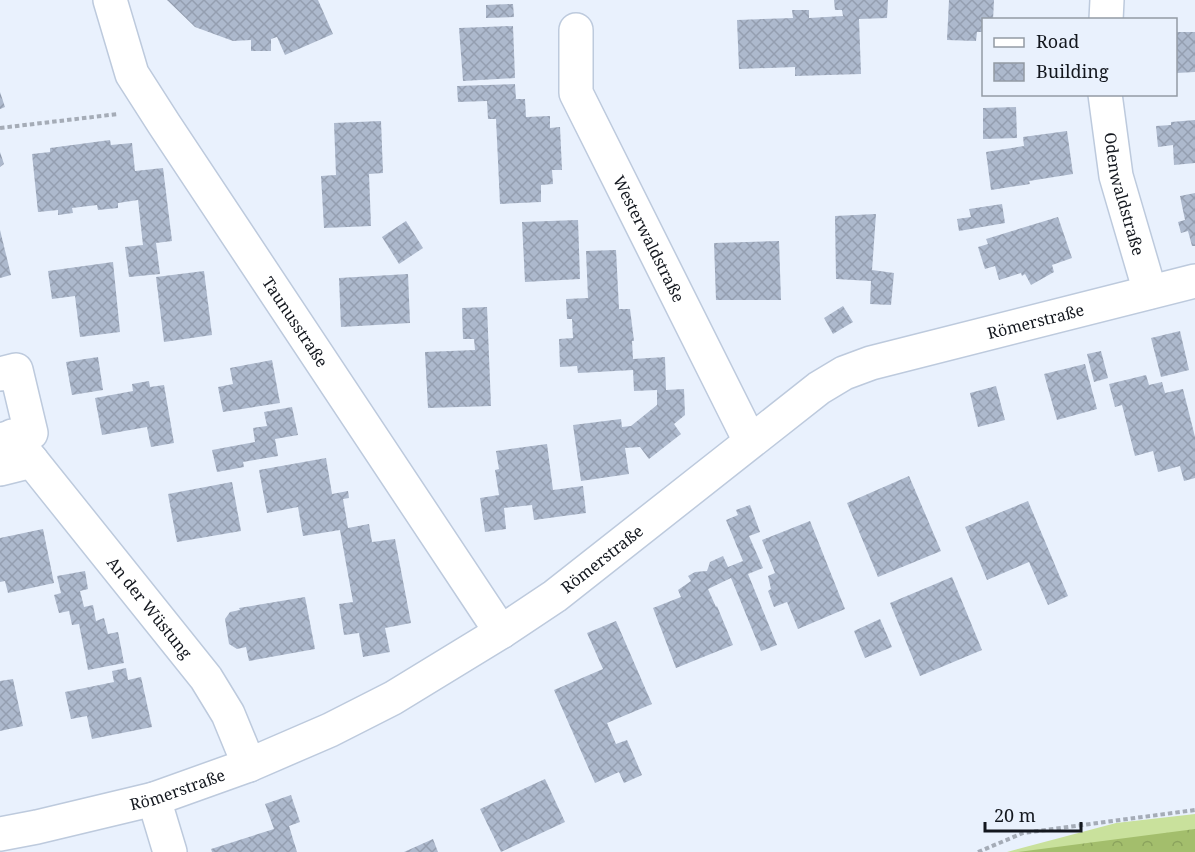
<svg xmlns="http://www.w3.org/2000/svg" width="1195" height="852" viewBox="0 0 1195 852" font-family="'Noto Serif',serif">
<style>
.green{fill:#c9e19c}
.forest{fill:url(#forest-crowns)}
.building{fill:url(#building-cross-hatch)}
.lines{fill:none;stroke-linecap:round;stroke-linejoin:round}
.minor-casing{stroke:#bdcadd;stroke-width:36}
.path{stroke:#a5acb7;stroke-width:4;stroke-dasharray:4.5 3;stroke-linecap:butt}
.minor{stroke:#fff;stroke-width:33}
.labels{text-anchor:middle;stroke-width:6;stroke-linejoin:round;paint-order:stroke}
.street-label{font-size:16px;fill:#13171e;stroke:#e9f1fd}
</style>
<defs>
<pattern id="forest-crowns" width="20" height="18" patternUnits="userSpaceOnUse" patternTransform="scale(1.5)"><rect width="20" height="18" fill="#a3be6c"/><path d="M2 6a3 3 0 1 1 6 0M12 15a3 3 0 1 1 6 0" fill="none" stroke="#8ba35d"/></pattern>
<pattern id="building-cross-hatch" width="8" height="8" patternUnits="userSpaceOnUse" patternTransform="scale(1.5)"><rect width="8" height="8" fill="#adb9cd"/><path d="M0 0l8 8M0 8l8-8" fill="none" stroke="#949eb0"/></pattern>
</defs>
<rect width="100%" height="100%" fill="#e9f1fd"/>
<path class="green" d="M1195,814V852H1007L1116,823Z"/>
<path class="forest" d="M1195,829V852H1018Z"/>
<g class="building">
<path d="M167,0H318L333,34L285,55L277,37L271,39V51H251V40L233,41L195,27Z"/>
<path d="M834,0H888L887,18L859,19L861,74L795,76V67L739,69L737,20L793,18L792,10H809V18L843,16L842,10H835Z"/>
<path d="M949,0H994L993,20H984V32H977L976,41L947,40Z"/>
<path d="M513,4L514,17L486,18V5Z"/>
<path d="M513,26L515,78L463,81L459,28Z"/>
<path d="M1176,32H1195V72L1176,73Z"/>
<path d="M515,84L516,99H525L526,117L550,116V128L560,127L562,170H552L553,184L541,185V202L500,204L496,119H488L487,101L458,102L457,86Z"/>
<path d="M0,92L5,107L0,109Z"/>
<path d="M1016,107L1017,138L983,139V108Z"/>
<path d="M1195,120V163L1174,165L1173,145L1158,147L1156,126L1171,125V122Z"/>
<path d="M381,121L383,173L369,174L371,226L324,228L321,176L336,175L334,123Z"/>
<path d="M1067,131L1073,174L1029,181L1030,184L991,190L986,152L1024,146L1023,137Z"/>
<path d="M110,140L111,145L132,143L135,171L163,168L172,241L156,243L160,274L129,277L125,247L143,245L138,200L118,203V208L98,210L97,205L72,208L73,213L58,215V210L38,212L32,154L50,152V148Z"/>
<path d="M0,152L4,164L0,167Z"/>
<path d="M1195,193V246H1192L1188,231L1181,233L1178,222L1185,220L1180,196Z"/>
<path d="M1002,204L1005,223L959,231L957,219L971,217L969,209Z"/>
<path d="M876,214L872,270L894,273L891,305L870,304L871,281L836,279L835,216Z"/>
<path d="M1058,217L1072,258L1052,265L1054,272L1031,285L1025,274L1022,276L1021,273L999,280L995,266L985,269L978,247L988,244L986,239Z"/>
<path d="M578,220L580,279L525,282L522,222Z"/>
<path d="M406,221L423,248L399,264L382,237Z"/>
<path d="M0,230L11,275L0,278Z"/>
<path d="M779,241L781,300H716L714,243Z"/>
<path d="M616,250L619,309H630L634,341H632L633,359L665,357L666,390L684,389L685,415L674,424L681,434L649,459L640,447L625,448L629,474L581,481L573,425L621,419L622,427L631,426L657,405V390L634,391L633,370L578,373L577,366L560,367L559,339L573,338L572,319H567L566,299L588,298L586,251Z"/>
<path d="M113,262L120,332L80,337L75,296L52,299L48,271Z"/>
<path d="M204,271L212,335L164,342L156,277Z"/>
<path d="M408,274L410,323L341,327L339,278Z"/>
<path d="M843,306L853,322L833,334L824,318Z"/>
<path d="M487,307L491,406L428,408L425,352L475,350L474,339H463L462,308Z"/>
<path d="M1180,331L1189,370L1161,377L1151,338Z"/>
<path d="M1101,351L1108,378L1094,382L1087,354Z"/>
<path d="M98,357L103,390L72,395L66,362Z"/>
<path d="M272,360L280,403L223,412L218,387L233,384L230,368Z"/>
<path d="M1085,364L1097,409L1057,420L1044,374Z"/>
<path d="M1146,375L1149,385L1162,382L1165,393L1183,389L1195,437V478L1184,481L1180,466L1158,472L1153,451L1135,456L1122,405L1115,407L1109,384Z"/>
<path d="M149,381L150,387L164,385L174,443L151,447L147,427L102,435L95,398L133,391L132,384Z"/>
<path d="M996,386L1005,420L978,427L970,393Z"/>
<path d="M292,407L298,435L275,439L278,456L243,462L244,467L217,472L212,450L255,442L253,428L267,426L264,412Z"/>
<path d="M547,444L553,490L583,486L586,513L534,520L532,505L504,508L506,529L485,532L480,498L499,495L495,470L499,469L496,451Z"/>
<path d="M326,458L332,494L348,491L349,498L343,499L348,528L369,524L372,542L395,539L411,623L385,628L390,652L363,657L359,633L344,635L339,604L353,602L340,530L303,536L298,507L267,513L259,470Z"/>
<path d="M909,476L941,551L878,577L847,503Z"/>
<path d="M232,482L241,531L177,542L168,494Z"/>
<path d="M1028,501L1068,596L1048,605L1029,562L987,580L965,527Z"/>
<path d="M750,505L760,532L749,536L763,568L748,574L777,645L761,651L731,578L708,589L716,607L717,606L733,645L676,668L653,608L681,597L678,590L691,581L688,576L695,572L707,571L710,562L723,556L728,567L743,561L726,520L738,515L736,510Z"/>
<path d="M810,521L845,609L798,629L787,602L774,607L768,591L771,589L768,576L775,573L762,540Z"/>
<path d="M43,529L54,583L8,593L5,581L0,582V538Z"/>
<path d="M85,571L88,589L80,591L84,607L93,605L96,621L104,618L108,634L118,632L124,663L88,670L79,624L72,625L69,611L59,613L54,595L61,593L57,576Z"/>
<path d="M952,577L982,650L920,676L890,603Z"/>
<path d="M305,597L315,649L249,661L246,647L237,649L229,644L225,619L230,612L240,610L239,608Z"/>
<path d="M880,619L892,647L865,658L854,631Z"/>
<path d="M616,621L652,704L607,723L616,744L627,740L642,775L624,783L619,772L595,783L554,690L603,669L587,633Z"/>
<path d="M126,668L128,680L141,677L152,727L92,739L87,716L71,719L65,692L114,682L112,671Z"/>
<path d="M13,679L23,726L0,731V681Z"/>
<path d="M545,779L565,822L501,852L480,809Z"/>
<path d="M291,795L300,822L289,826L297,852H212L211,849L274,829L265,804Z"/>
<path d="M433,839L438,852H404Z"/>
</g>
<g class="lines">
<g class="minor-casing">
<g id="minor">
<path id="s1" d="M110,0L132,74L164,124L501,632"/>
<path d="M1106,20L1107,0"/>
<path id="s2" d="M576,30V93L750,441"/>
<path id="s3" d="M1105,94L1116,176L1150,292"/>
<path d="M0,374L16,370L31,433L0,440"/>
<path id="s4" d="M12,436L206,678L228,714L249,765"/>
<path d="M0,469L32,461"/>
<path d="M154,799L170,852"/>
<path id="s5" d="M0,834L37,827L154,799L249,765L330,730L393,698L501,632L555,596L819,388L844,373L871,363L1195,281"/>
</g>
</g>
<g class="path">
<path d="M0,128L118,114"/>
<path d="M978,852L1023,833L1195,810"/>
</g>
<use href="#minor" class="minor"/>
</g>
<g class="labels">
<g class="street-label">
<text dy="6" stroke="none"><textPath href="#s3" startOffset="102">Odenwaldstraße</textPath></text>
<text dy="6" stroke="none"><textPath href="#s2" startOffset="226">Westerwaldstraße</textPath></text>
<text dy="6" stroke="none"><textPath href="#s1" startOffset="374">Taunusstraße</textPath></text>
<text dy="6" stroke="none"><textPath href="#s5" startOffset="1173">Römerstraße</textPath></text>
<text dy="6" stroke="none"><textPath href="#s5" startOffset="669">Römerstraße</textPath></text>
<text dy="6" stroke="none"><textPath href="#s4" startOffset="220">An der Wüstung</textPath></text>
<text dy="6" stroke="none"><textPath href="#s5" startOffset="183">Römerstraße</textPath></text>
</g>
</g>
<rect x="982" y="18" width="195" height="78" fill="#e9f1fd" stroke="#939aa4" stroke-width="1.5"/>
<rect x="994" y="38" width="30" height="9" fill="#ffffff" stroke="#939aa4" stroke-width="1.5"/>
<text x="1036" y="48" font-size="18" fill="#13171e">Road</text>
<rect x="994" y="63" width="30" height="18" fill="url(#building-cross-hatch)" stroke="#939aa4" stroke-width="1.5"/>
<text x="1036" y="78" font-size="18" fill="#13171e">Building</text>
<path d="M985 822v9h96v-9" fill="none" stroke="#13171e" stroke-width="3"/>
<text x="994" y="822" font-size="18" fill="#13171e" stroke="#e9f1fd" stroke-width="4.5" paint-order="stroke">20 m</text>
</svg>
